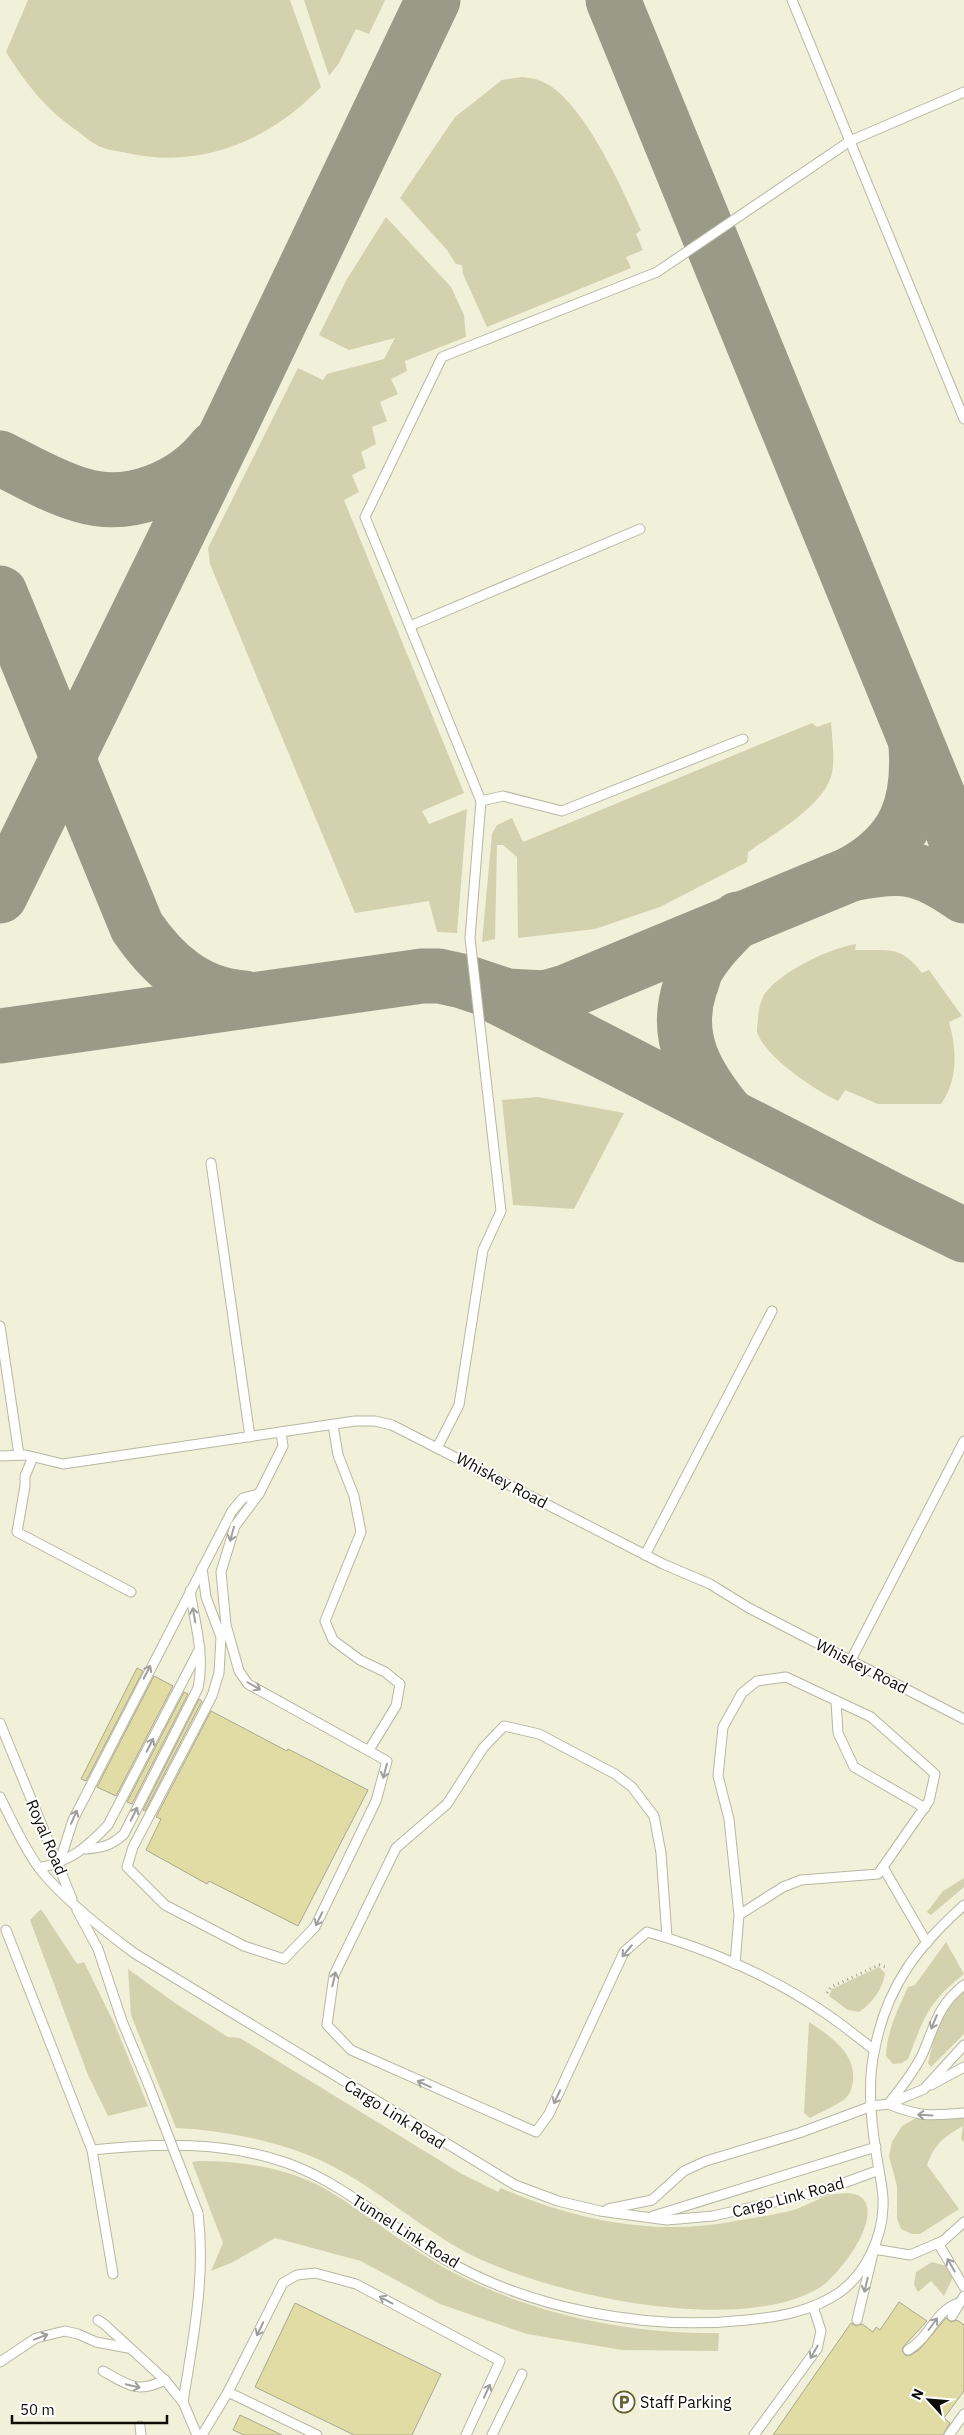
<svg xmlns="http://www.w3.org/2000/svg" width="964" height="2435" viewBox="0 0 964 2435" font-family="'IBM Plex Sans',sans-serif">
<style>
.green{fill:#d4d1ae}
.lines{fill:none;stroke-linecap:round;stroke-linejoin:round}
.taxiway{stroke:#9a9a89;stroke-width:55}
.building{fill:#e0dca4;stroke:#aaa893}
.lane-casing{stroke:#b8b7a1;stroke-width:11}
.path{stroke:#a3a291;stroke-width:3;stroke-dasharray:1 4;stroke-linecap:butt}
.lane{stroke:#fff;stroke-width:9}
.lane-bridge-casing{stroke:#b8b7a1;stroke-width:11;stroke-linecap:butt}
.lane-bridge{stroke:#fff;stroke-width:9}
.oneway{stroke:#9e9e9b}
.labels{text-anchor:middle;stroke-width:4;stroke-linejoin:round;paint-order:stroke}
.street-label{font-size:16px;fill:#0d0c06;stroke:#fff}
.poi-label{font-size:16px;fill:#0d0c06;stroke:#fff;text-anchor:start}
</style>
<rect width="100%" height="100%" fill="#f1f0d9"/>
<g class="green">
<path d="M28,0H290L321,87C270,140 201,170 127,153C118,151 108,150 101,147C93,144 85,137 79,132C47,111 26,84 6,52Z"/>
<path d="M304,0H385L369,34L356,29L339,63L329,76Z"/>
<path d="M522,77C527,78 533,78 538,80C581,93 623,191 641,230L636,234L643,250L626,257L631,268L487,327L463,274L462,265L456,264L447,250L400,198L455,117L502,80Z"/>
<path d="M386,217L451,287L464,315L466,337L405,361L407,371L391,379L398,394L380,402L387,421L372,427L376,444L361,452L366,468L352,475L359,492L344,500L464,793L422,811L429,824L467,809L457,933L437,932L429,901L355,913L210,564L208,548L298,368L323,380L327,374L384,359L395,338L349,350L319,335L347,279Z"/>
<path d="M831,722C832,738 835,758 832,773C825,805 774,834 748,852L747,862L660,907L595,929L518,938L517,857L503,845H497L495,939L482,942L492,834L497,825L512,818L523,842L812,723L817,727Z"/>
<path d="M856,944L855,950C888,951 900,944 922,973L929,970L962,1016L949,1022C957,1049 958,1081 941,1104H878L845,1090L838,1101C815,1090 765,1057 757,1032C757,1029 757,1025 758,1021C758,1013 760,1002 764,995C779,972 830,948 856,944Z"/>
<path d="M538,1097L624,1113L574,1209L513,1205L502,1100Z"/>
<path d="M964,1878V1887L931,1915L927,1912L943,1891Z"/>
<path d="M41,1909L75,1961L78,1964L84,1962L115,2025L148,2106L108,2116L88,2075L30,1920Z"/>
<path d="M946,1942L964,1974C928,2002 924,2018 908,2059L902,2063L893,2064L886,2056C887,2031 898,2009 908,1987L915,1985Z"/>
<path d="M879,1967L885,1973C883,1989 872,2003 859,2012L848,2010L829,1996L832,1989Z"/>
<path d="M128,1969L175,2003L228,2037L240,2038L462,2174L498,2192L501,2188C573,2220 656,2237 735,2221C754,2218 774,2215 793,2210C807,2206 822,2195 836,2194C845,2193 858,2192 864,2200C877,2217 852,2255 840,2268C834,2275 827,2283 819,2288C738,2337 541,2294 462,2250C410,2221 364,2177 308,2155C266,2139 221,2130 176,2128L131,2015Z"/>
<path d="M964,1987V2034L931,2067L928,2063C937,2028 938,2014 964,1987Z"/>
<path d="M809,2022C830,2036 856,2053 853,2081C852,2088 850,2094 845,2099C835,2106 821,2112 810,2118L804,2113Z"/>
<path d="M964,2116V2142L961,2139L963,2126C943,2137 935,2144 927,2165L959,2209L920,2234H912L901,2229L897,2218V2186L889,2156L892,2142L902,2126L918,2117Z"/>
<path d="M199,2161C239,2161 284,2167 320,2186C367,2212 407,2249 456,2274C536,2315 630,2334 719,2333L718,2351L622,2350L527,2334L440,2304L361,2261L275,2238L231,2263L211,2271L223,2243L192,2162Z"/>
<path d="M932,2262L946,2266L953,2277L944,2296L931,2281L918,2292L914,2285L916,2272Z"/>
</g>
<g class="lines">
<g class="taxiway">
<path d="M613,0L964,859"/>
<path d="M0,458C26,471 53,487 81,495C129,510 185,487 215,448"/>
<path d="M0,593L137,927C163,965 196,995 244,998"/>
<path d="M916,745C920,805 906,844 851,874C902,864 920,865 964,896"/>
<path d="M0,896L231,424L433,0"/>
<path d="M498,997L890,1199L964,1235"/>
<path d="M0,1036L422,976H439L462,981L507,996L545,998L566,992L851,874"/>
<path d="M729,1116C697,1077 673,1039 690,987C693,980 694,972 698,966C709,948 723,934 738,919"/>
</g>
</g>
<g class="building">
<path d="M137,1668L143,1671L86,1781L81,1779Z"/>
<path d="M154,1676L173,1686L116,1796L97,1787Z"/>
<path d="M184,1692L188,1694L132,1804L127,1802Z"/>
<path d="M199,1699L202,1701L145,1811L143,1810Z"/>
<path d="M211,1711L287,1751L288,1749L368,1790L298,1926L209,1881L207,1884L146,1850L161,1819L156,1817Z"/>
<path d="M899,2302L927,2321L903,2347L902,2351L906,2356L911,2355L920,2349L946,2318L951,2322L957,2320L964,2325V2391L944,2418L950,2423L943,2435H773L851,2323L856,2326L862,2324L873,2332L876,2327L880,2330Z"/>
<path d="M295,2303L441,2374L412,2435H354L255,2387Z"/>
<path d="M240,2415L282,2435H244L233,2430Z"/>
</g>
<g class="lines">
<g class="lane-casing">
<g id="lane">
<path d="M792,0L964,419"/>
<path d="M410,626L640,529"/>
<path d="M481,801L503,796L562,811L743,739"/>
<path d="M211,1163L250,1437"/>
<path d="M0,1326L19,1455"/>
<path d="M333,1425L338,1455L354,1496L361,1532L325,1621L333,1640L360,1660L385,1672L400,1684L396,1706L369,1750"/>
<path d="M438,1446L459,1405L483,1250L501,1211L470,938L481,801L365,517L442,357L657,272L850,141L964,92"/>
<path d="M0,1456L26,1455L63,1464L355,1421H375L392,1425L663,1564L710,1584L749,1608L964,1719"/>
<path d="M33,1457L25,1476V1486L17,1532L131,1592"/>
<path d="M645,1555L772,1311"/>
<path d="M202,1568L206,1597L221,1637L219,1673L212,1696L133,1847L127,1867L165,1905L244,1946L284,1959L315,1927L376,1801L387,1761L248,1684L239,1671L226,1625L221,1572L235,1526L259,1494L283,1446L281,1433"/>
<path d="M851,1660L964,1441"/>
<path d="M836,1701L838,1733L854,1767L925,1808"/>
<path d="M0,1723L72,1899"/>
<path d="M0,1797C12,1821 23,1846 39,1868C63,1899 103,1930 134,1953L515,2185L558,2201L600,2211L667,2220L713,2216L822,2191L879,2170"/>
<path d="M85,1849C102,1848 111,1846 124,1834L198,1688C205,1655 195,1624 190,1591"/>
<path d="M59,1864L73,1820L232,1511L243,1498L259,1494"/>
<path d="M883,1867L927,1943"/>
<path d="M39,1868C71,1861 86,1848 108,1825L200,1648"/>
<path d="M77,1910L98,1949L122,2021L149,2086"/>
<path d="M6,1930L92,2150L113,2274"/>
<path d="M667,1937L661,1853L654,1816L632,1787L615,1774L539,1734L504,1726L483,1748L447,1804L396,1848L334,1975L327,2025L351,2050L536,2132L549,2114L624,1952L647,1932C709,1949 775,1978 828,2015C844,2026 859,2038 874,2050"/>
<path d="M735,1964L739,1915L729,1819L718,1776L723,1727L742,1693L757,1681L786,1677L871,1717L935,1774L929,1801L878,1874L801,1880L783,1887L739,1915"/>
<path d="M931,2085L964,2067"/>
<path d="M890,2102C902,2086 915,2071 923,2053C935,2025 938,2005 964,1985"/>
<path d="M888,2104C920,2117 930,2116 964,2113"/>
<path d="M92,2150C158,2143 224,2141 287,2163C343,2183 388,2225 439,2256C527,2309 646,2331 747,2320C779,2317 813,2311 840,2292C866,2273 882,2238 883,2207C884,2194 881,2182 879,2170C872,2131 866,2086 875,2048C887,1986 918,1946 964,1905"/>
<path d="M608,2209L652,2200L684,2171L706,2161L799,2133L872,2106L888,2104L924,2089L964,2045"/>
<path d="M653,2216L876,2147"/>
<path d="M938,2243L964,2287"/>
<path d="M952,2316L964,2296"/>
<path d="M98,2320L104,2324L165,2380L177,2395L183,2402L197,2435"/>
<path d="M857,2320L874,2249L910,2255L943,2241L964,2222"/>
<path d="M908,2350C932,2336 934,2310 961,2302"/>
<path d="M0,2362L36,2338L65,2331L78,2334L96,2342L128,2348"/>
<path d="M103,2371C128,2385 137,2394 165,2380"/>
<path d="M228,2392L317,2435"/>
<path d="M183,2402C193,2339 206,2277 198,2213"/>
<path d="M140,2426L141,2435"/>
<path d="M202,2435L228,2392L283,2283L297,2275L315,2273L356,2284L500,2361L466,2435"/>
<path d="M492,2435L522,2374"/>
<path d="M754,2435L817,2349L821,2331L813,2306"/>
<path d="M949,2435L964,2414"/>
</g>
</g>
<path class="path" d="M827,1993L831,1987L879,1965L888,1968"/>
<use href="#lane" class="lane"/>
<g class="lane-bridge-casing">
<path id="lane-bridge" d="M149,2086L198,2213"/>
</g>
<use href="#lane-bridge" class="lane-bridge"/>
</g>
<defs><path id="oneway-shaft" d="M-6 0H5M1.5-3L5.5 0L1.5 3" fill="none" stroke-width="1.6" stroke-linecap="round" stroke-linejoin="round" transform="scale(1.25)"/></defs>
<g class="oneway">
<use href="#oneway-shaft" transform="translate(232 1534) rotate(106)"/>
<use href="#oneway-shaft" transform="translate(194 1615) rotate(-100)"/>
<use href="#oneway-shaft" transform="translate(147 1672) rotate(-63)"/>
<use href="#oneway-shaft" transform="translate(254 1686) rotate(30)"/>
<use href="#oneway-shaft" transform="translate(150 1745) rotate(-63)"/>
<use href="#oneway-shaft" transform="translate(385 1771) rotate(105)"/>
<use href="#oneway-shaft" transform="translate(134 1814) rotate(-63)"/>
<use href="#oneway-shaft" transform="translate(74 1817) rotate(-66)"/>
<use href="#oneway-shaft" transform="translate(319 1919) rotate(116)"/>
<use href="#oneway-shaft" transform="translate(627 1951) rotate(130)"/>
<use href="#oneway-shaft" transform="translate(334 1979) rotate(-77)"/>
<use href="#oneway-shaft" transform="translate(934 2022) rotate(113)"/>
<use href="#oneway-shaft" transform="translate(424 2084) rotate(-155)"/>
<use href="#oneway-shaft" transform="translate(557 2097) rotate(115)"/>
<use href="#oneway-shaft" transform="translate(925 2115) rotate(-177)"/>
<use href="#oneway-shaft" transform="translate(951 2265) rotate(-120)"/>
<use href="#oneway-shaft" transform="translate(866 2285) rotate(103)"/>
<use href="#oneway-shaft" transform="translate(386 2300) rotate(-152)"/>
<use href="#oneway-shaft" transform="translate(933 2324) rotate(-53)"/>
<use href="#oneway-shaft" transform="translate(260 2329) rotate(116)"/>
<use href="#oneway-shaft" transform="translate(41 2337) rotate(-21)"/>
<use href="#oneway-shaft" transform="translate(814 2352) rotate(120)"/>
<use href="#oneway-shaft" transform="translate(133 2386) rotate(13)"/>
<use href="#oneway-shaft" transform="translate(487 2391) rotate(-65)"/>
</g>
<defs>
<g id="parking-ring" transform="scale(1.125)"><circle r="9.5" fill="#fff" stroke="#66612e" stroke-width="1.5"/><path d="M-3.5-5.5H1a3.5 3.5 0 0 1 0 7H-1V5.5H-3.5ZM-1-3.4V-.6H.8a1.4 1.4 0 0 0 0-2.8Z" fill="#66612e"/></g>
</defs>
<g fill-rule="evenodd">
<use href="#parking-ring" x="624" y="2402"/>
</g>
<g class="labels">
<g class="street-label">
<text transform="translate(502 1480) rotate(28)" y="6">Whiskey Road</text>
<text transform="translate(862 1666) rotate(27)" y="6">Whiskey Road</text>
<text transform="translate(47 1837) rotate(67)" y="6">Royal Road</text>
<text transform="translate(395 2114) rotate(32)" y="6">Cargo Link Road</text>
<text transform="translate(788 2197) rotate(-15)" y="6">Cargo Link Road</text>
<text transform="translate(406 2231) rotate(32)" y="6">Tunnel Link Road</text>
</g>
<g class="poi-label">
<text x="640" y="2408">Staff Parking</text>
</g>
</g>
<g transform="translate(929 2400) rotate(296)" stroke="#ffffff" stroke-width="4" paint-order="stroke">
<path d="M0-4L9 19L0 12L-9 19Z" fill="#0d0c06"/>
<text y="-8" font-size="14" font-weight="bold" text-anchor="middle" fill="#0d0c06">N</text>
</g>
<path d="M12 2415v8h155v-8" fill="none" stroke="#0d0c06" stroke-width="2.5"/>
<text x="20" y="2415" font-size="15" fill="#0d0c06" stroke="#ffffff" stroke-width="4" paint-order="stroke">50 m</text>
</svg>
